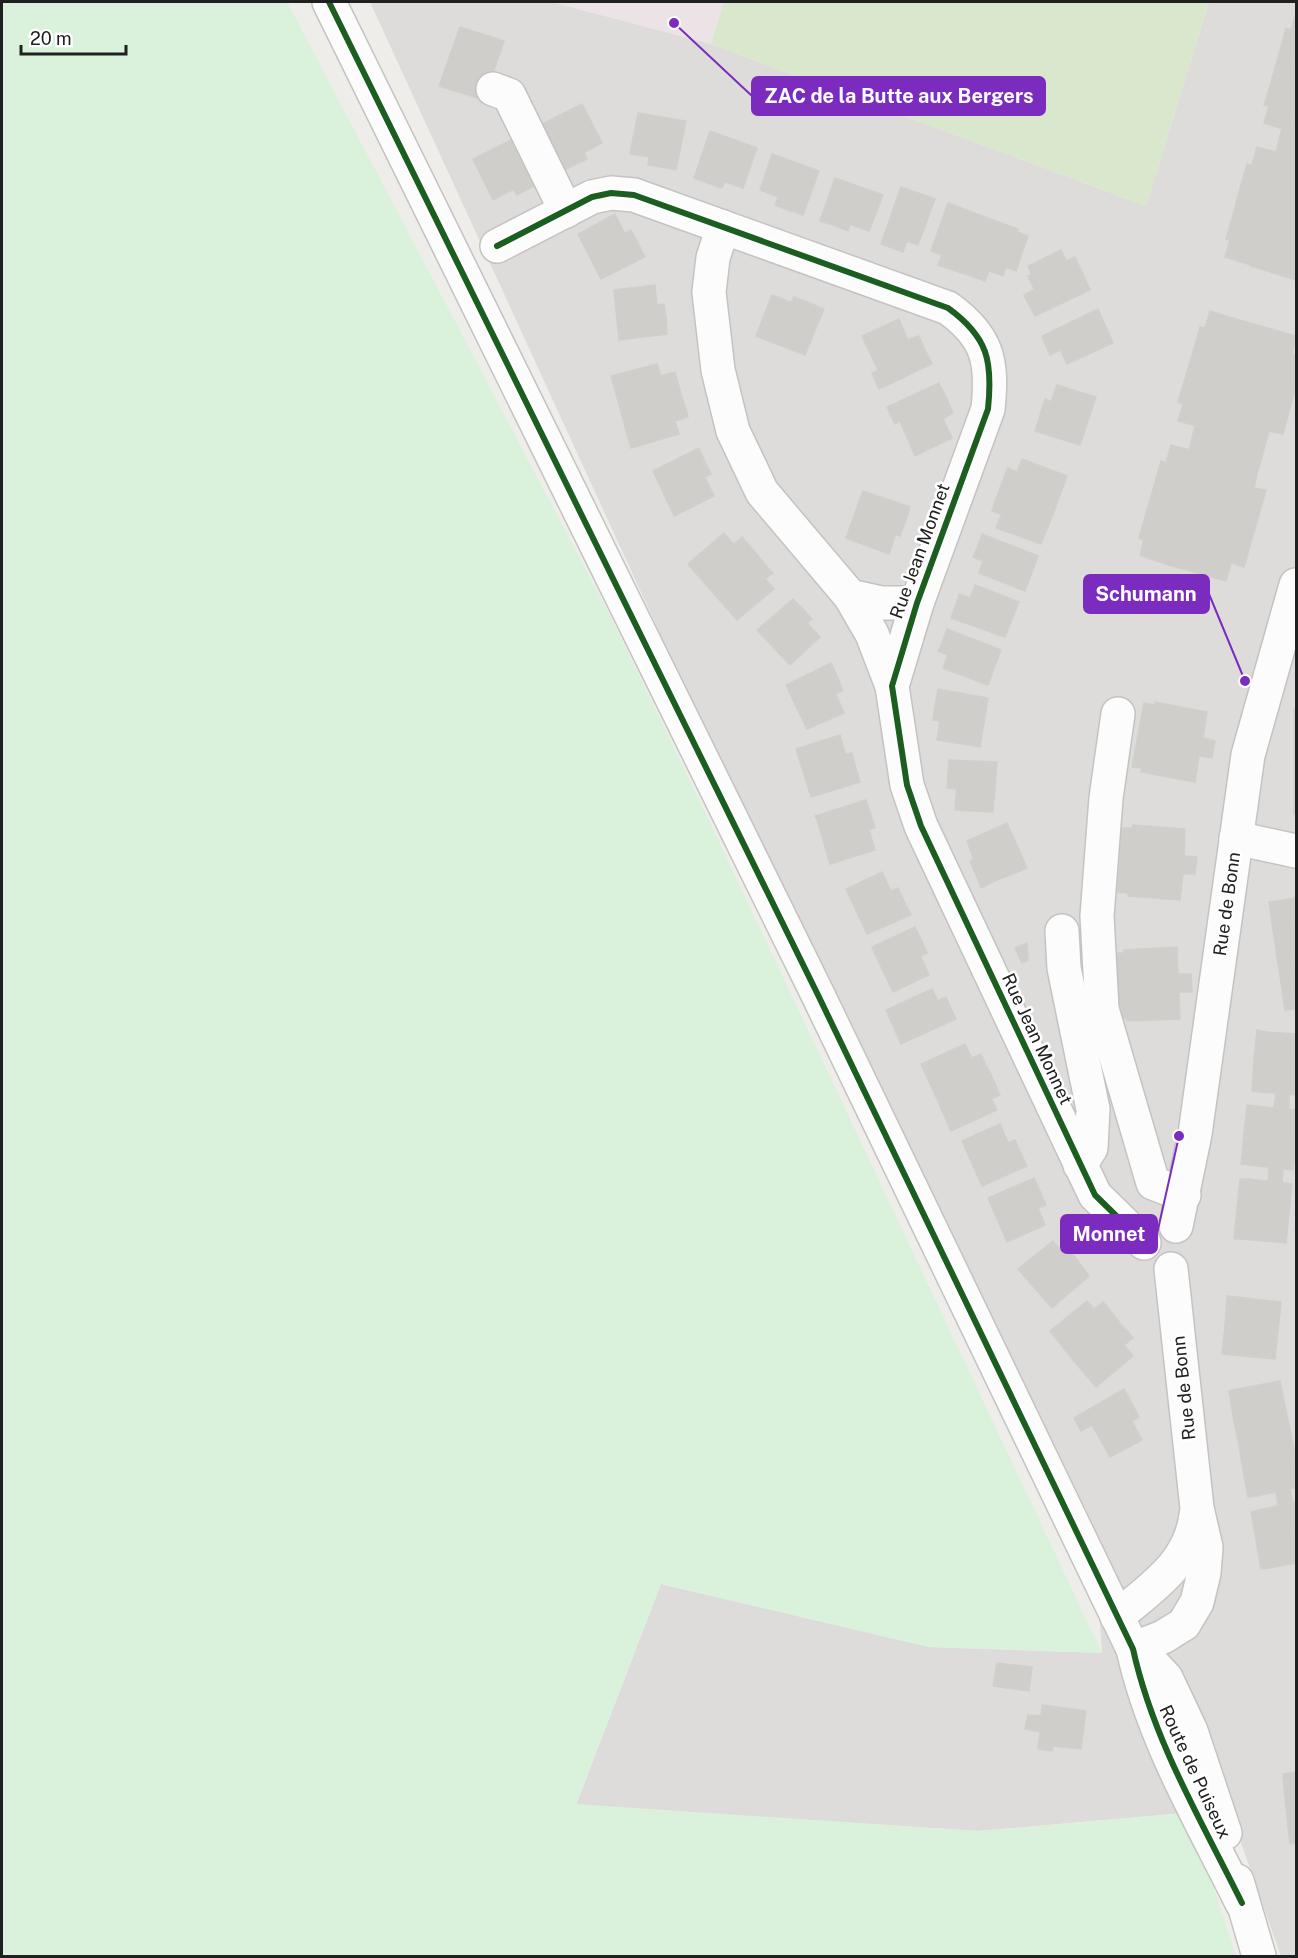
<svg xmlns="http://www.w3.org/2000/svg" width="1298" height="1958" viewBox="0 0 1298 1958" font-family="'Public Sans',sans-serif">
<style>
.residential{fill:#dddcda}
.industrial{fill:#ebe3e6}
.grass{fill:#d9e8cc}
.park{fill:#daf1dc}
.building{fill:#cfcecb;stroke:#d1cfcb;stroke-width:1.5}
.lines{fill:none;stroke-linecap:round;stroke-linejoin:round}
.minor-casing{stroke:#c4c3c1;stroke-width:36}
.minor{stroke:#fcfcfc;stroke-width:33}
.cycleway-casing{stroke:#fff;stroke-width:10}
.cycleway{stroke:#1b5e20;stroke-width:6}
.labels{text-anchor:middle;stroke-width:5;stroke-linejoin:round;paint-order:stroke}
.street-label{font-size:18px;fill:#202020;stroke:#fff}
.leader{fill:none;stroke:#7b2cbf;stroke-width:2}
.callout-dot{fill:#7b2cbf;stroke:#fff;stroke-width:2}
.callout{fill:#7b2cbf;stroke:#7b2cbf;stroke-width:2}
.callout-label{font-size:20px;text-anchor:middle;font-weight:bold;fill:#fff}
</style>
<rect width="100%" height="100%" fill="#eeede9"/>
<path class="residential" d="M370,2H552L711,44L1146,206L1209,2H1296V1956H1281L1229,1809L978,1831L576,1805L661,1584L929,1647L1102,1653L1093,1524L663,640Z"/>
<path class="industrial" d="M552,2H724L711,44Z"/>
<path class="grass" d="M724,2H1209L1146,206L711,44Z"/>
<path class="park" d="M2,2H287L609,614L697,795L1102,1653L929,1647L661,1584L576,1804L978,1831L1189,1813L1236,1956H2Z"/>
<g class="building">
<path d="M1296,13V58L1279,54L1286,28L1291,30Z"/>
<path d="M460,27L498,39L486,75L484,100L439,86Z"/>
<path d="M498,39L504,41L492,76L486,75Z"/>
<path d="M1279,54L1296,58V86L1272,79Z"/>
<path d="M1272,79L1296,86V109L1290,131L1264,123L1269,106L1264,105Z"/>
<path d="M582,104L602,143L571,159L574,165L559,173L536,127Z"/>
<path d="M1296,109V280L1251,266Z"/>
<path d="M638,113L686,121L676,170L660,167L662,159L630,154Z"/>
<path d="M1282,128L1290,131L1283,154L1276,152Z"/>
<path d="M710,131L757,148L743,188L710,177L708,183L694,178Z"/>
<path d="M519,136L542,182L528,189L525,183L493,200L473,159Z"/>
<path d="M1257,147L1283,154L1271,197L1240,188L1247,164L1252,165Z"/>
<path d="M584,152L587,159L574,165L571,159Z"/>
<path d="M772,154L819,171L803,215L788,210L791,202L760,190Z"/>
<path d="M649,157L662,159L660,167L648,165Z"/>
<path d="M710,177L724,182L722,188L708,183Z"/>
<path d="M835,178L883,195L869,231L838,220L836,226L820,221Z"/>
<path d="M525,183L528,189L517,195L513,189Z"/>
<path d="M901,187L935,199L918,245L898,238L895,249L881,244Z"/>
<path d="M1240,188L1271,197L1263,224L1233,215Z"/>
<path d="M778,197L791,202L788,210L775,205Z"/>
<path d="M948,203L982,216L962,273L947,268L950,258L931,251Z"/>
<path d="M615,214L630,244L637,241L645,257L601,279L578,234Z"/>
<path d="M1233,215L1263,224L1251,265L1225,257L1230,240L1226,239Z"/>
<path d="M982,216L1018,229L1003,276L981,268L977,278L962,273Z"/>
<path d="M838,220L850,224L848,231L836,226Z"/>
<path d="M631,230L637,241L630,244L625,233Z"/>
<path d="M1017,232L1028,236L1016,271L1005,267Z"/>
<path d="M898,238L907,241L903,252L895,249Z"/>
<path d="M1061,250L1066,260L1032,275L1028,266Z"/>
<path d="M942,255L950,258L947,268L938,265Z"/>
<path d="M1075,257L1090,290L1035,316L1028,303L1038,297L1028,276Z"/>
<path d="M981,268L989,271L985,281L977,278Z"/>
<path d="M655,285L658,318L666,317L667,334L619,340L614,290Z"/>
<path d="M1034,290L1038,297L1028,303L1024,295Z"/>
<path d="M772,295L805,308L807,302L824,309L805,355L756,336Z"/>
<path d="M794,297L807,302L805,308L791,303Z"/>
<path d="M664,304L666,317L658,318L657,305Z"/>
<path d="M1098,309L1113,343L1067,364L1058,344L1047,348L1042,336Z"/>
<path d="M1210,311L1236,319L1224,361L1193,352L1200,327L1205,328Z"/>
<path d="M899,319L914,355L925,350L932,364L879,389L872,373L878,370L862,336Z"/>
<path d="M1236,319L1296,336L1292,354L1296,355V386L1283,434L1269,431L1259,467L1252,465L1250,473L1257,474L1254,488L1266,490L1244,567L1231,563L1226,581L1165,564Z"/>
<path d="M919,336L925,350L914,355L907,340Z"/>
<path d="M1058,344L1061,350L1050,355L1047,348Z"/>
<path d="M1193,352L1224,361L1216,388L1185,379Z"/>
<path d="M657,364L663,382L677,379L681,394L621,412L611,376Z"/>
<path d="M675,372L677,379L663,382L661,376Z"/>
<path d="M1185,379L1216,388L1205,428L1178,421L1183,404L1178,402Z"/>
<path d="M939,383L947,399L936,404L952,438L915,456L900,421L895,424L887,407Z"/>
<path d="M1057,385L1096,397L1080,445L1035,431L1041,412L1047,414Z"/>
<path d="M681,394L686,410L672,413L679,434L631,448L621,412Z"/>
<path d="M947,399L953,413L943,419L936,404Z"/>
<path d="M1045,399L1051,402L1047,414L1041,412Z"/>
<path d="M686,410L688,417L675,421L672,413Z"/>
<path d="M1195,426L1205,428L1198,452L1189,450Z"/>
<path d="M1171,445L1198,452L1185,495L1154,486L1161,461L1166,463Z"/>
<path d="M699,448L705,462L699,465L714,496L674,516L653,471Z"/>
<path d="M1022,459L1067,476L1055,509L1000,488L1004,477L1014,480Z"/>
<path d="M705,462L711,474L704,478L699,465Z"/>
<path d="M1252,465L1259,467L1257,474L1250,473Z"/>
<path d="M1008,468L1017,472L1014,480L1004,477Z"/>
<path d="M1154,486L1185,495L1177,524L1146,514Z"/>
<path d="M1000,488L1055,509L1041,544L996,528L1005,506L995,502Z"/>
<path d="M863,491L910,507L905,523L900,521L889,554L846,538Z"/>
<path d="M995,502L1005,506L1001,514L992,511Z"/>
<path d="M1146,514L1177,524L1165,564L1140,555L1144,540L1139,538Z"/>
<path d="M900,521L905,523L900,536L895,534Z"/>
<path d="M724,533L739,551L748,544L759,557L715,595L688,564Z"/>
<path d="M982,534L1038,556L1025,591L979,573L986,552L977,548Z"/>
<path d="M742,537L748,544L739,551L734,544Z"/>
<path d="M977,548L986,552L983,561L973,557Z"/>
<path d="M759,557L767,567L760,573L774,589L737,620L715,595Z"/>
<path d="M767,567L773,573L765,579L760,573Z"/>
<path d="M975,585L1019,602L1005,637L951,618L957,602L967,606Z"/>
<path d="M959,594L970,598L967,606L957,602Z"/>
<path d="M793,599L803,609L798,613L820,637L790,665L757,630Z"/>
<path d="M803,609L812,619L807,623L798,613Z"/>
<path d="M947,629L1001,650L988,685L943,668L951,646L942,643Z"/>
<path d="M942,643L951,646L948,655L938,651Z"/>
<path d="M831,663L838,678L831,682L844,713L807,729L786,685Z"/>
<path d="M838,678L843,691L836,693L831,682Z"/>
<path d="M938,689L988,698L980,747L937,740L942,706L935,705Z"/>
<path d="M1155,702L1207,712L1203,738L1215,741L1212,758L1199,756L1195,782L1141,772L1142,768L1132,767L1144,703L1155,705Z"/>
<path d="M935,705L942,706L940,721L933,720Z"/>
<rect x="1294" y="709" width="2" height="27"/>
<path d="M840,735L849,767L855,765L860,782L811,797L796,749Z"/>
<rect x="1294" y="736" width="2" height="25"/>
<path d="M852,753L855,765L849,767L845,754Z"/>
<path d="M949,760L997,762L993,812L955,810L958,775H948Z"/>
<rect x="1294" y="761" width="2" height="27"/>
<path d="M948,775H958L957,789L947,788Z"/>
<rect x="1294" y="788" width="2" height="26"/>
<path d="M866,800L867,803L817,820L815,816Z"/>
<path d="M867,803L871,815L865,816L875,850L830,864L817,820Z"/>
<path d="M871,815L875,828L869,829L865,816Z"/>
<path d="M1007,823L1027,868L995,881L991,871L980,876L967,841Z"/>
<path d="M1133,825L1185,829L1184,856L1197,857L1195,874H1183L1180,900L1128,896V893L1118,892L1122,828H1132Z"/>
<path d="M974,859L979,870L980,876L977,877L970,861Z"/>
<path d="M991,871L995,881L981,888L977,877Z"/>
<path d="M882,872L896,902L903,899L911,915L867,934L846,889Z"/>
<path d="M898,888L903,899L896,902L891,891Z"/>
<path d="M1296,898V926L1283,929L1278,901Z"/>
<path d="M1278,901L1283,929L1273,930L1269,902Z"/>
<path d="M1296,926V953L1286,955L1283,929Z"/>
<path d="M915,927L922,941L915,944L929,975L893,992L872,947Z"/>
<path d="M1283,929L1286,955L1277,957L1273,930Z"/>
<path d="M922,941L927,953L920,956L915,944Z"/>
<path d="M1027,943L1028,960L1022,963L1015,948Z"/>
<path d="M1177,947L1178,974H1191L1192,992H1179L1180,1019L1127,1021V1018L1116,1019L1114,953H1124V950Z"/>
<path d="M1296,953V979L1291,980L1286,955Z"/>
<path d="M1286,955L1291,980L1281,982L1277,957Z"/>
<path d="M1296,979V1008L1295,1009L1291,980Z"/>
<path d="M1291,980L1295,1009L1285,1010L1281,982Z"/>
<path d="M932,989L942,1010L950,1006L956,1019L901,1044L886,1010Z"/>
<path d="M946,997L950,1006L942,1010L937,1001Z"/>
<path d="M1257,1030L1266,1032L1263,1060H1254Z"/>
<path d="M1266,1032L1296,1034V1063L1263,1060Z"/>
<path d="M965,1044L975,1065L984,1061L991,1075L937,1099L921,1064Z"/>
<path d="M981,1054L984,1061L975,1065L972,1058Z"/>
<path d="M1254,1060H1263L1260,1092L1252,1091Z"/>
<path d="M1263,1060L1296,1063V1095L1260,1092Z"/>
<path d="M991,1075L996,1086L987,1090L997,1110L951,1131L937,1099Z"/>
<path d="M996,1086L1000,1095L991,1099L987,1090Z"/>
<path d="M1276,1093L1289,1094V1110L1274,1108Z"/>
<path d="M1247,1105L1255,1106L1252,1135L1244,1134Z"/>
<path d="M1255,1106L1296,1110V1139L1252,1135Z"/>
<path d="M1000,1124L1013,1154L1020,1151L1027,1166L982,1186L962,1141Z"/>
<path d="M1244,1134L1252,1135L1249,1165L1241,1164Z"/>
<path d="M1252,1135L1296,1139L1293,1170L1249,1165Z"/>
<path d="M1015,1140L1020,1151L1013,1154L1008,1143Z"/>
<path d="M1269,1167L1283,1168L1282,1183L1268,1182Z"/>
<path d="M1034,1178L1041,1193L1033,1196L1045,1225L1007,1242L988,1198Z"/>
<path d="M1240,1179H1248L1244,1209L1237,1208Z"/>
<path d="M1248,1179L1292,1184L1289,1213L1244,1209Z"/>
<path d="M1041,1193L1046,1205L1038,1208L1033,1196Z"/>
<path d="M1237,1208L1244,1209L1241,1239H1234Z"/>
<path d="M1244,1209L1289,1213L1286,1243L1241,1239Z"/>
<path d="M1053,1241L1073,1265L1078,1261L1089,1276L1052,1308L1018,1269Z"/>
<path d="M1070,1251L1078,1261L1073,1265L1065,1254Z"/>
<path d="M1227,1296L1237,1297L1234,1327L1225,1326Z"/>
<path d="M1237,1297L1281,1302L1278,1331L1234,1327Z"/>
<path d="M1087,1301L1100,1316L1109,1309L1119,1322L1073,1360L1050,1331Z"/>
<path d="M1103,1302L1109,1309L1100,1316L1094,1309Z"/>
<path d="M1119,1322L1128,1332L1120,1340L1133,1356L1096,1387L1073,1360Z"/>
<path d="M1225,1326L1234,1327L1232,1355L1222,1354Z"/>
<path d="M1234,1327L1278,1331L1275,1359L1232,1355Z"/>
<path d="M1128,1332L1133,1338L1124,1345L1120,1340Z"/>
<path d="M1280,1381L1286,1411L1242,1419L1237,1389Z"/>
<path d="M1124,1389L1131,1402L1124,1406L1142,1440L1110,1457L1092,1425L1081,1431L1074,1418Z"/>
<path d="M1237,1389L1242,1419L1234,1421L1229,1391Z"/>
<path d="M1131,1402L1139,1417L1132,1421L1124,1406Z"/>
<path d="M1286,1411L1291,1434L1247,1444L1242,1419Z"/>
<path d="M1242,1419L1247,1444L1239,1445L1234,1421Z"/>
<path d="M1291,1434L1296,1458L1251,1468L1247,1444Z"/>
<path d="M1247,1444L1251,1468L1243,1470L1239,1445Z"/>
<path d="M1296,1458V1488L1256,1496L1251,1468Z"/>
<path d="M1251,1468L1256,1496L1248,1497L1243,1470Z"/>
<path d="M1290,1489L1293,1503L1278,1506L1276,1492Z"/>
<path d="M1296,1502V1532L1264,1539L1259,1510Z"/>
<path d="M1259,1510L1264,1539L1256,1540L1251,1512Z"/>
<path d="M1296,1532V1563L1269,1568L1264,1539Z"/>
<path d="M1264,1539L1269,1568L1261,1569L1256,1540Z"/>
<path d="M997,1663L1032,1667L1029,1691L993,1686Z"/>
<path d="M1042,1705L1086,1711L1081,1749L1053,1746L1052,1751L1038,1749L1040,1732L1025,1729L1028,1715L1041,1716Z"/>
<path d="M1296,1772V1804L1286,1808L1283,1774Z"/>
<path d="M1296,1804V1843L1290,1844L1286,1808Z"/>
</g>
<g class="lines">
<g class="minor-casing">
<g id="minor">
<path d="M329,2L818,995L1133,1649C1153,1740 1201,1820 1242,1903"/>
<path d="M493,89L509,95L566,211"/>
<path d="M723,227L713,258L709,292L718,370L733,431L762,492L850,596L882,603H917"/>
<path d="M497,246L592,197L611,193L634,195L948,308C988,337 993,361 988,409L917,603L892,686L907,785L921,826L1095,1195L1144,1243"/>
<path d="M850,596L872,634L892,686"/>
<path d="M1118,714L1106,798L1097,916L1102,1009L1153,1183L1184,1195"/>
<path d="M1236,838L1296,851"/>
<path d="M1062,931L1064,968L1093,1109L1091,1148L1080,1165"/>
<path d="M1176,1226L1195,1134L1248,755L1296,585"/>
<path d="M1117,1617C1152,1587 1190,1564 1196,1515"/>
<path d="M1133,1649L1163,1637L1184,1624L1197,1602L1204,1573L1206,1547L1197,1508L1171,1269"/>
<path d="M1133,1649L1152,1663L1166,1678L1191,1731L1225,1833"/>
<path d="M1237,1881L1259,1956"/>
</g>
</g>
<use href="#minor" class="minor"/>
<g class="cycleway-casing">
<g id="cycleway">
<path d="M329,2L818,995L1133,1649C1153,1740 1201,1820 1242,1903"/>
<path d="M497,246L592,197L611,193L634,195L948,308C988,337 993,361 988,409L917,603L892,686L907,785L921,826L1095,1195L1144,1243"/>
</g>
</g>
<use href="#cycleway" class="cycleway"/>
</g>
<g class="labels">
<g class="street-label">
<text transform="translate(920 551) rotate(-70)" y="6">Rue Jean Monnet</text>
<text transform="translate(1227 904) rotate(-82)" y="6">Rue de Bonn</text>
<text transform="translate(1037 1039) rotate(65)" y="6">Rue Jean Monnet</text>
<text transform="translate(1184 1388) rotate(-96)" y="6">Rue de Bonn</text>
<text transform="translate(1195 1772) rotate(65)" y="6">Route de Puiseux</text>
</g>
</g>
<path class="leader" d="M674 23L752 96M1245 681L1209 594M1179 1136L1157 1234"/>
<g class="callout-dot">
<circle cx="674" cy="23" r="6"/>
<circle cx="1245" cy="681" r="6"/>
<circle cx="1179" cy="1136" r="6"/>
</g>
<g class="callout">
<rect x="752" y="77" width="293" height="38" rx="6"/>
<rect x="1084" y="575" width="125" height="38" rx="6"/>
<rect x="1061" y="1215" width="96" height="38" rx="6"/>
</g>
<g class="callout-label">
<text x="899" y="103">ZAC de la Butte aux Bergers</text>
<text x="1146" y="601">Schumann</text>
<text x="1109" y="1241">Monnet</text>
</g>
<rect width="1298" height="1958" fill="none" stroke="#202020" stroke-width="6"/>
<path d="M21 45v9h105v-9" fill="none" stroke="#202020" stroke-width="3"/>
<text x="30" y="45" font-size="18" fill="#202020" stroke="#ffffff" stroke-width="4.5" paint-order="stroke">20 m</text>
</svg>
